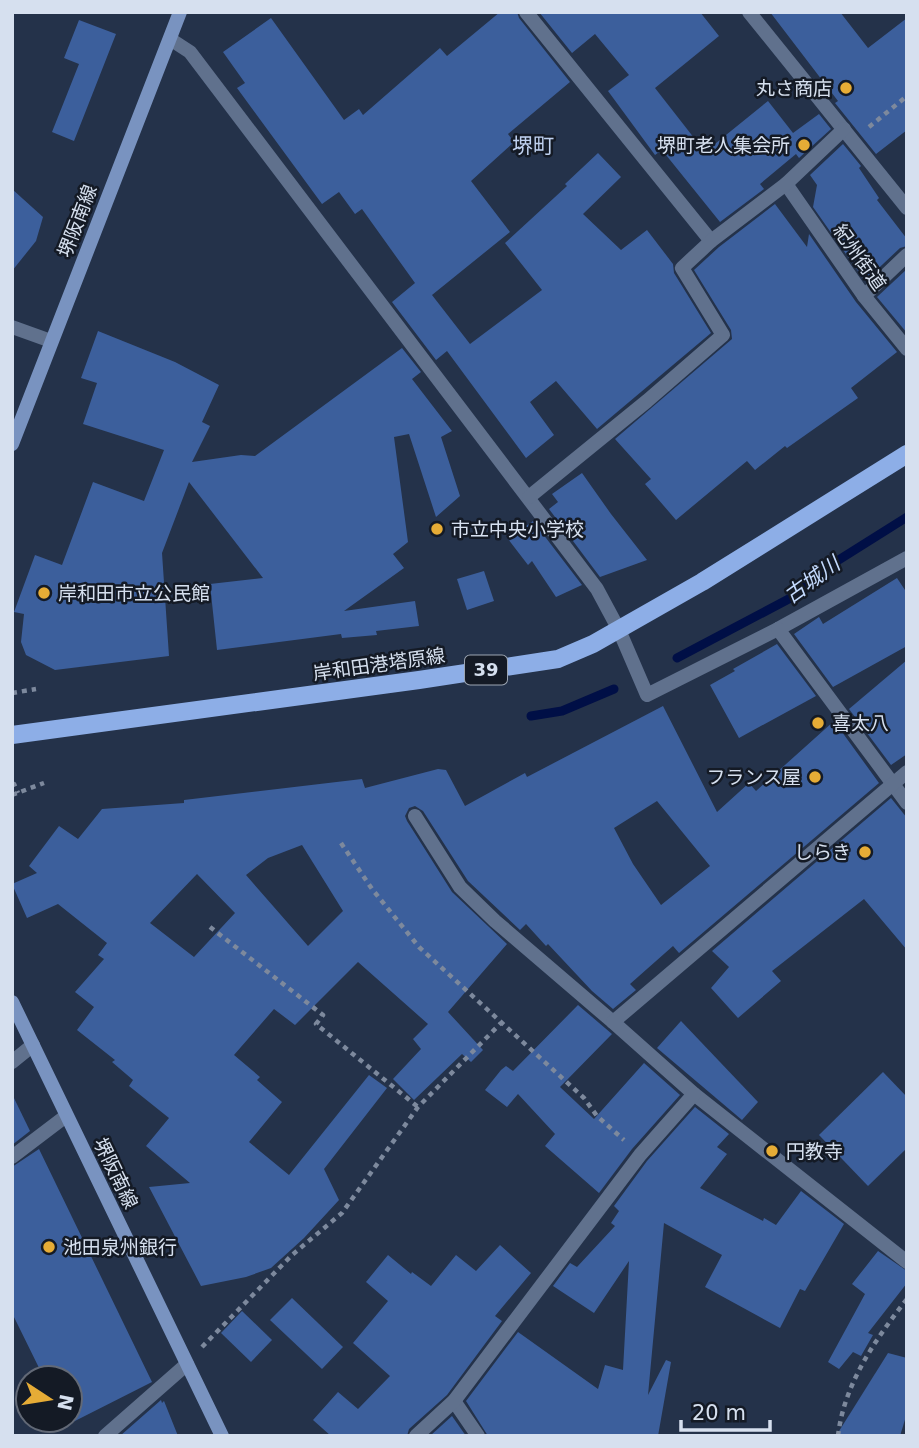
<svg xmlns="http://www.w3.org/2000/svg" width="919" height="1448" viewBox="0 0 919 1448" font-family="'DejaVu Sans','Noto Sans JP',sans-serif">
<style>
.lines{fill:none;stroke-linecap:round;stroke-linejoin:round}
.stream{stroke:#000f46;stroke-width:9}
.building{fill:#3c5f9c;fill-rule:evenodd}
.path{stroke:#7d899d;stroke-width:4.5;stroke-dasharray:5 5;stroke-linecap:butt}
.lane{stroke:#60718d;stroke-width:14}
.street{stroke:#60718d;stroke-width:14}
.secondary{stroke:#7993c0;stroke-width:14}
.primary{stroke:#8daee7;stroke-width:18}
.poi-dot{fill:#e6ac36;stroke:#141a25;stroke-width:2.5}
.labels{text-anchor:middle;stroke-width:5;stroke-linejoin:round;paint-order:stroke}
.shield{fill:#141a25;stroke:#9ca5b2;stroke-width:2}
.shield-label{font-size:18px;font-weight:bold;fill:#d6e0ef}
.poi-label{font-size:19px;fill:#d6e0ef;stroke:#141a25;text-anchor:start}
.street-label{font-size:19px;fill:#d6e0ef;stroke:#141a25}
.neighbourhood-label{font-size:21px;fill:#bfd1f0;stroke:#141a25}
.water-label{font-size:21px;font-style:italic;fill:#c4dafd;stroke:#141a25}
</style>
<rect width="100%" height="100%" fill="#24324a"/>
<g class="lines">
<g class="stream">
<path d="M677,658L800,593L810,578L907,517"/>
<path d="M531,716L562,711L614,689"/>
</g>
</g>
<g class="building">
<path d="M500,12H517L519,18L570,82L508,134L514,142L471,181L510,232L432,295L470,344L542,290L505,243L567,186L565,184L598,153L621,177L583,214L621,250L647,230L673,264L674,273L711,333L597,429L556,381L530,402L554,435L526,458L447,351L436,360L392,302L415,283L362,209L355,214L339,192L322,204L237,88L245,83L223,52L271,18L344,120L359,109L363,115L440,48L447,56Z"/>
<path d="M539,12H700L719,36L655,88L705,152L768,101L793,133L819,114L831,129L799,158L796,154L760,184L764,189L720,222L662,150L655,155L608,91L629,75L595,34L572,53Z"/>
<path d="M770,12H840L868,48L907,18V130L876,154L835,103L838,101Z"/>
<path d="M79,20L116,34L74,141L52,132L79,64L64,58Z"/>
<path d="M843,144L861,166L859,168L879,198L877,200L907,239V246L900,248L865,281L813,207L817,185L810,175Z"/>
<path d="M12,189L43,217L36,241L12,271Z"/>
<path d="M775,204L807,247L809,234L856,302L897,352L851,388L858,398L787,448L785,446L755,470L747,461L676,520L645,484L651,479L615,439L732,339L731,330L694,270L719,247Z"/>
<path d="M907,269V333L877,297Z"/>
<path d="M98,331L175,362L219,385L202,422L210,426L192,462L241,455L255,456L402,348L421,372L412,379L452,431L441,437L460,496L436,517L409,434L394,437L408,542L393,554L404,568L344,611L415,601L419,626L376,631L377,635L342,638L341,634L217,650L210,584L263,578L189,482L162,553L169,656L55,670L26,655L21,642L24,614L14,612L35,555L62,565L93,482L144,501L164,450L83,424L97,383L81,378Z"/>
<path d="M582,473L611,514L647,560L600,577L549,509L558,502L552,494Z"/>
<path d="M533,521L582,585L556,597L532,561L528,565L508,539Z"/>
<path d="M484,571L494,601L467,610L457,579Z"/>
<path d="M897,578L907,593V646L833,687L794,634L819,617L823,624Z"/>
<path d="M777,644L816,696L739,738L710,685L735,671L733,669Z"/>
<path d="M907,660V754L891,765L849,709Z"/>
<path d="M663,706L717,812L749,783L756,791L834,721L879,783L679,953L673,946L630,984L636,990L613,1009L592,991L548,944L546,946L526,924L520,930L468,881L423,811L415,806L409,808L405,816L407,821L452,892L507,944L448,1012L483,1050L471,1062L462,1054L414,1100L393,1079L421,1049L413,1039L428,1024L358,962L295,1025L274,1009L234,1055L260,1077L257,1080L282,1102L249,1142L289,1175L369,1075L387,1088L324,1169L339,1200L304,1238L271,1268L246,1277L201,1286L149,1187L190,1183L146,1146L169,1118L129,1086L133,1080L112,1062L115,1060L77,1030L94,1007L75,992L104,959L98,955L107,943L58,904L27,918L12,884L37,873L29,866L59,826L78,839L102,809L184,803V800L362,779L365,788L438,769L446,770L465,806L525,773L527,777ZM657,801L710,866L661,905L633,864L614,828ZM302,845L343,911L308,946L246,875L268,858ZM197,874L235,913L194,957L150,923Z"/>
<path d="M891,798L907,818V950L864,899L772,971L781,981L738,1018L711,988L729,967L712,951Z"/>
<path d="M578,1005L612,1034L560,1087L594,1119L644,1063L680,1095L632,1149L599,1193L545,1146L555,1134L518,1094L507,1107L485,1090L501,1070L506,1066L513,1071Z"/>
<path d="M681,1021L758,1102L742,1120L657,1048Z"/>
<path d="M883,1072L907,1097V1148L868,1186L819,1135Z"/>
<path d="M12,1094L30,1131L12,1145Z"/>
<path d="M695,1107L729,1134L717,1147L727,1154L700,1188L763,1221L764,1218L776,1225L801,1191L844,1224L805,1291L800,1289L780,1328L705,1287L722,1255L664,1223L648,1395L666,1360L671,1362L658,1436H488L466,1401L518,1332L598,1389L605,1365L623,1370L629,1261L594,1313L553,1286L570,1263L577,1267L615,1226L611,1223L619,1211L614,1206L647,1161Z"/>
<path d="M39,1149L152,1382L67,1425L65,1420H70V1378H44L12,1313V1167Z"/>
<path d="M500,1245L531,1273L495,1316L502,1321L447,1395L409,1429L407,1436H331L313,1420L338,1392L358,1409L390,1376L353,1343L388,1301L366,1282L388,1255L411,1274L412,1272L431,1286L456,1255L476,1271Z"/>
<path d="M878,1251L907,1271V1283L868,1333L873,1335L861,1356L853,1352L839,1369L828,1362L865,1294L852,1284Z"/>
<path d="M292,1298L343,1347L322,1369L270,1320Z"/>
<path d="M242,1311L272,1340L251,1362L221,1333Z"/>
<path d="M888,1353L907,1358V1413L900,1436H836Z"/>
<path d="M161,1400L162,1403L164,1401L178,1436H120Z"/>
<path d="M452,1416L466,1436H430Z"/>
</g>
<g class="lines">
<g class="path">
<path d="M869,127L907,96"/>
<path d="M12,693L36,689"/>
<path d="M12,785L14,784L18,793"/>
<path d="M12,795L44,783"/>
<path d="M341,843L372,889L419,947L584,1098L597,1116L624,1140"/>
<path d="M210,927L323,1015L316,1024L418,1107"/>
<path d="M202,1347L292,1255L342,1213L418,1107L501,1023"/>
<path d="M838,1436C844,1384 875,1340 907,1299"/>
</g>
<path class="lane" d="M415,816L460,887L495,921L613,1022"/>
<g class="street">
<path d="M526,12L711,241"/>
<path d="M749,12L907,208"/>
<path d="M170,39L190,52L597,589L619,630L647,695L778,629L907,558"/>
<path d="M786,184L864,296L907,349"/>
<path d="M864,296L907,255"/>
<path d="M12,327L51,341"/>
<path d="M529,497L647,401L723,335L682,268L711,241L786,184L844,129"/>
<path d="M778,629L907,803"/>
<path d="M907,772L613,1022L694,1094L907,1262"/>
<path d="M12,1062L33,1045"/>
<path d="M12,1157L66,1116"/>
<path d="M454,1401L478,1436"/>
<path d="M105,1436L187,1364"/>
<path d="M416,1436L454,1401L640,1155L694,1094"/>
</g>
<g class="secondary">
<path d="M12,444L180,12"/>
<path d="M12,1002L222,1436"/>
</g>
<path class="primary" d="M12,735L419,680L558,659L593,644L702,582L907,454"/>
</g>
<g class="poi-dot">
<circle cx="846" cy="88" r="7"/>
<circle cx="804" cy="145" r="7"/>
<circle cx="437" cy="529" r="7"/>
<circle cx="44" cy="593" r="7"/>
<circle cx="818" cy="723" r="7"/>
<circle cx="815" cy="777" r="7"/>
<circle cx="865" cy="852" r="7"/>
<circle cx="772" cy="1151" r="7"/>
<circle cx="49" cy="1247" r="7"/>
</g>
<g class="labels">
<rect class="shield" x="465" y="655.5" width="42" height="29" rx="5"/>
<g class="shield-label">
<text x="486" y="676">39</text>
</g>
<g class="poi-label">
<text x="832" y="95" text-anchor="end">丸さ商店</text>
<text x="790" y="152" text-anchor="end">堺町老人集会所</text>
<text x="451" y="536">市立中央小学校</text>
<text x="58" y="600">岸和田市立公民館</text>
<text x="832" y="730">喜太八</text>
<text x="801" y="784" text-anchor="end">フランス屋</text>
<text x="851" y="859" text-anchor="end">しらき</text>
<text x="786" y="1158">円教寺</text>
<text x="63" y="1254">池田泉州銀行</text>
</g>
<g class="street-label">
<text transform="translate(77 221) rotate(-69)" y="7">堺阪南線</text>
<text transform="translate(860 257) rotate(55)" y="7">紀州街道</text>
<text transform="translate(379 664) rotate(-8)" y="7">岸和田港塔原線</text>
<text transform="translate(116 1173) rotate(64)" y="7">堺阪南線</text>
</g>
<g class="neighbourhood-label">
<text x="533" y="153">堺町</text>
</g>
<g class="water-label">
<text transform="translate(812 580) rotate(-36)" y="7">古城川</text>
</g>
</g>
<rect width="919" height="1448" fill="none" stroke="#d6e0ef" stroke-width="28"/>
<g transform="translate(49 1399) rotate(102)"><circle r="33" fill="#141a25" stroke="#626976" stroke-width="2"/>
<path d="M0-5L12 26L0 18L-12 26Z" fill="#e6ac36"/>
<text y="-10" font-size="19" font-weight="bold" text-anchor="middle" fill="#d6e0ef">N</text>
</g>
<path d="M681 1420v10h89v-10" fill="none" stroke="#d6e0ef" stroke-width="3.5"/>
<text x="692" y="1420" font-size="21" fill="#d6e0ef" stroke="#141a25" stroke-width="5" paint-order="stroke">20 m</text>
</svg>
